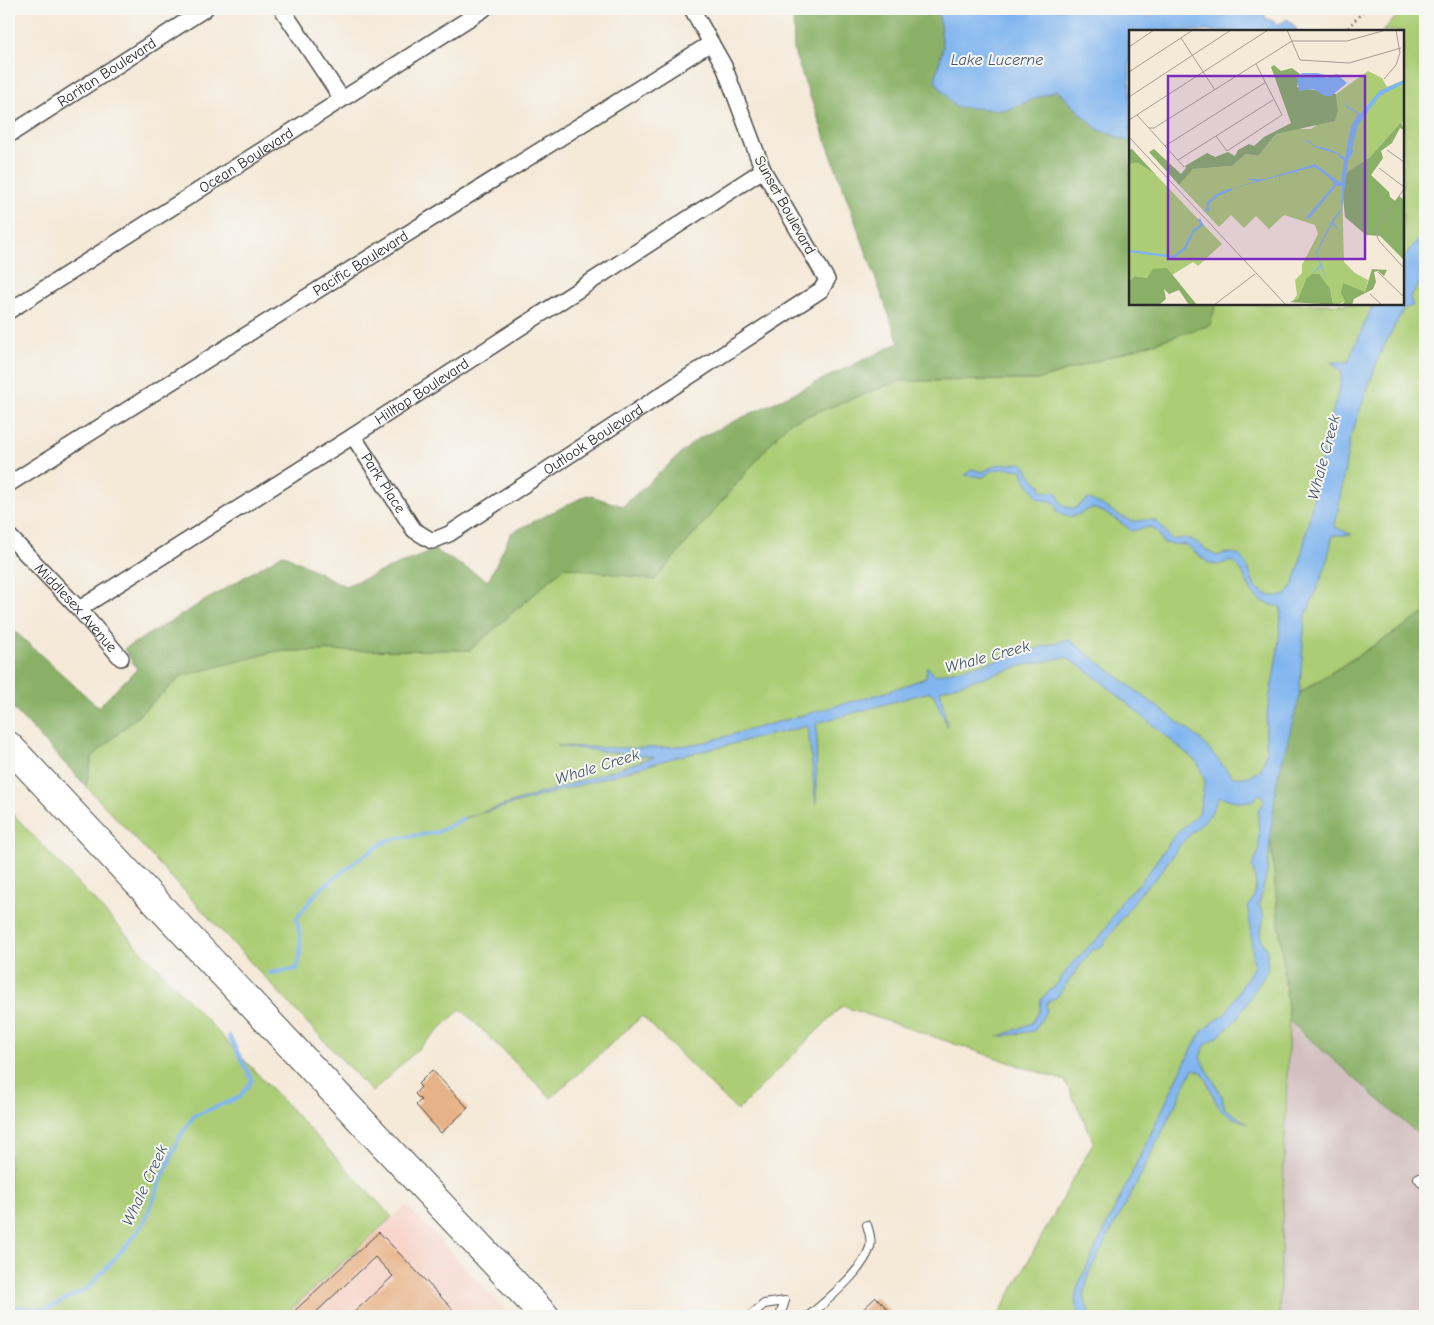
<svg xmlns="http://www.w3.org/2000/svg" width="1434" height="1325" viewBox="0 0 1434 1325" font-family="'Comic Neue',sans-serif">
<style>
.built{fill:#f7d1c6}
.industrial{fill:#d2bfbf}
.green{fill:#accd75;stroke:#6c7c50}
.forest{fill:#89b066;stroke:#5a6e48}
.water{fill:#81b5ef;stroke:#56708d}
.lines{fill:none;stroke-linecap:round;stroke-linejoin:round}
.stream{stroke:#81b5ef;stroke-width:4}
.building{fill:#e7b287}
.lane-casing{stroke:#494845;stroke-width:10}
.street-casing{stroke:#494845;stroke-width:18}
.highway-casing{stroke:#494845;stroke-width:30}
.path{stroke:#494845;stroke-width:2.5;stroke-dasharray:1 4;stroke-linecap:butt}
.lane{stroke:#fff;stroke-width:8}
.street{stroke:#fff;stroke-width:15}
.highway{stroke:#fff;stroke-width:28}
.labels{text-anchor:middle;stroke-width:4;stroke-linejoin:round;paint-order:stroke}
.street-label{font-size:15px;fill:#2b2b2b;stroke:#f6f6f2}
.water-label{font-size:16px;font-style:italic;fill:#455466;stroke:#f6f6f2}
.inset-river{fill:none;stroke:#81b5ef;stroke-width:2.5}
.inset-road{fill:none;stroke:#a49d93;stroke-width:1}
.view{fill:#7b2cbf;fill-opacity:0.15;stroke:#7b2cbf;stroke-width:2.5}
.inset-edge{fill:none;stroke:#2b2b2b;stroke-width:2.5}
</style>
<rect width="100%" height="100%" fill="#f6f6f2"/>
<filter id="ink" filterUnits="userSpaceOnUse"><feTurbulence type="fractalNoise" baseFrequency=".02" numOctaves="2"/><feDisplacementMap in="SourceGraphic" scale="10" xChannelSelector="R" yChannelSelector="G"/><feConvolveMatrix kernelMatrix="1 2 1 2 8 2 1 2 1" color-interpolation-filters="sRGB"/></filter>
<filter id="wash" filterUnits="userSpaceOnUse"><feTurbulence type="fractalNoise" baseFrequency=".0096" numOctaves="4" result="noise"/><feDisplacementMap in="SourceGraphic" scale="20" xChannelSelector="R" yChannelSelector="G"/><feGaussianBlur stdDeviation="1.12" result="paint"/><feColorMatrix in="noise" values="0 0 0 0 0 0 0 0 0 0 0 0 0 0 0 0 0 1.4 0 .05"/><feComposite in="paint" operator="in"/></filter>
<g filter="url(#wash)">
<rect width="100%" height="100%" fill="#f5e9d8"/>
<path class="built" d="M406,1205L511,1316H284Z"/>
<path class="industrial" d="M1289,1021L1425,1140V1316H1279Z"/>
<g class="green">
<path d="M1405,9H1425V613L1297,694L1267,805L1289,1021L1279,1316H998L1094,1141L1065,1081L842,1006L737,1111L642,1016L551,1098L461,1009L372,1092L86,786L92,757L182,676L277,651L470,650L565,567L655,580L788,423L899,381L1037,380L1210,325L1216,304H1403V31H1382Z"/>
<path d="M9,810L392,1217L284,1316H9Z"/>
</g>
<g class="forest">
<path d="M793,9H938L943,47L935,81L1006,110L1057,90L1097,129L1130,142V304H1216L1210,325L1037,380L899,381L788,423L655,580L565,567L470,650L277,651L182,676L92,757L86,786L9,704V626L98,707L137,669L124,649L283,554L345,586L435,550L488,581L511,533L587,495L623,506L697,439L899,343L794,52Z"/>
<path d="M1425,613V1140L1289,1021L1267,805L1297,695Z"/>
</g>
<g class="water">
<path d="M938,9H1142L1148,17L1169,9H1265V18L1279,24L1288,19L1298,31H1130V142L1097,129L1057,90L1006,110L955,107L935,81L943,47Z"/>
<path d="M1425,231V276L1410,298L1413,306L1404,308L1380,354L1350,438L1335,527L1352,535H1333L1325,569L1305,618L1299,698L1276,784L1267,873L1259,905L1264,917L1260,935L1267,952L1268,969L1236,1020L1218,1037L1206,1044L1200,1057L1222,1096L1224,1108L1247,1123C1210,1111 1219,1101 1202,1072L1193,1069L1139,1179L1089,1273L1084,1296L1088,1310L1092,1316H1081C1073,1307 1075,1294 1079,1283L1187,1058L1202,1031L1226,1013L1254,966L1248,907C1258,894 1257,882 1252,867L1259,851L1258,810L1265,801L1260,793L1252,801L1241,802L1219,797L1210,815L1180,845L1158,876L1141,892L1102,946L1091,951L1056,998L1046,1003L1047,1010L1034,1031L998,1037L1032,1023L1040,1010L1041,999L1057,984L1073,962L1103,933L1124,897L1141,882L1175,835L1199,813L1205,781L1198,763L1092,674L1066,657L1025,665L940,690L947,726L934,695L929,692L817,723L816,805L808,726L673,758L458,820L654,757L557,746C607,747 656,752 705,742L883,693L926,678L927,666L935,675L991,662L1068,639L1200,739L1233,777C1245,778 1260,776 1264,762C1268,750 1265,735 1266,723C1271,682 1281,649 1281,607C1238,599 1256,578 1231,561L1218,565L1210,564L1186,545L1163,543L1158,532L1150,527L1131,531C1126,525 1099,507 1091,509C1076,513 1076,521 1058,512L1054,502L1037,498C1036,488 1025,486 1022,470L1006,468L992,471L983,477L965,475L972,469L982,472L996,465L1022,463C1030,470 1031,480 1041,485L1042,491L1056,492L1063,506L1074,509L1088,499C1103,503 1115,515 1130,520C1139,524 1147,516 1157,522C1164,527 1166,535 1173,540C1198,534 1197,547 1217,556C1245,545 1247,567 1255,587L1270,596H1286L1293,585L1299,567L1328,429L1341,382V371L1331,362H1348L1373,304H1403V259Z"/>
</g>
<g class="lines">
<g class="stream">
<path d="M270,973L297,969C302,952 302,936 296,919L318,891L356,861L388,840L438,832L463,819"/>
<path d="M9,1307L47,1309L88,1288L129,1243L145,1220L179,1138L194,1116L240,1097L252,1080L229,1036"/>
</g>
</g>
<g id="blocks">
<g class="building">
<path d="M432,1070L468,1108L441,1133L416,1105L421,1100L415,1094L421,1087L418,1084Z"/>
<path d="M379,1232L459,1316H350L393,1276L375,1257L312,1316H289Z"/>
<path d="M876,1297L894,1316H856Z"/>
</g>
</g>
</g>
<g filter="url(#ink)">
<use href="#blocks" fill-opacity="0" stroke="#494845" stroke-width="1"/>
<g class="lines">
<g class="lane-casing">
<g id="lane">
<path d="M1425,1178H1418L1425,1186"/>
<path d="M750,1316L764,1304L785,1301L780,1316"/>
<path d="M809,1316C827,1300 863,1271 870,1247C872,1239 869,1232 867,1225"/>
</g>
</g>
<g class="street-casing">
<g id="street">
<path d="M282,9L342,99"/>
<path id="s1" d="M9,135L205,9"/>
<path id="s2" d="M9,311L484,9"/>
<path id="s3" d="M353,436L414,530L432,541L449,534L821,290L827,280L763,170L724,66L692,9"/>
<path id="s4" d="M9,484L711,43"/>
<path id="s5" d="M9,536L79,609L121,658"/>
<path id="s6" d="M79,609L353,436L763,170"/>
</g>
</g>
<g class="highway-casing">
<path id="highway" d="M9,746L545,1316"/>
</g>
<path class="path" d="M1345,31L1365,9"/>
<use href="#lane" class="lane"/>
<use href="#street" class="street"/>
<use href="#highway" class="highway"/>
</g>
</g>
<g class="labels">
<g class="street-label">
<text dy="5" stroke="none"><textPath href="#s1" startOffset="116">Raritan Boulevard</textPath></text>
<text dy="5" stroke="none"><textPath href="#s2" startOffset="281">Ocean Boulevard</textPath></text>
<text transform="translate(785 205) rotate(61)" y="5">Sunset Boulevard</text>
<text dy="5" stroke="none"><textPath href="#s4" startOffset="415">Pacific Boulevard</textPath></text>
<text dy="5" stroke="none"><textPath href="#s6" startOffset="406">Hilltop Boulevard</textPath></text>
<text dy="5" stroke="none"><textPath href="#s3" startOffset="324">Outlook Boulevard</textPath></text>
<text dy="5" stroke="none"><textPath href="#s3" startOffset="56">Park Place</textPath></text>
<text dy="5" stroke="none"><textPath href="#s5" startOffset="98">Middlesex Avenue</textPath></text>
</g>
<g class="water-label">
<text x="997" y="65">Lake Lucerne</text>
<text transform="translate(1323 457) rotate(-75)" y="6">Whale Creek</text>
<text transform="translate(987 656) rotate(-15)" y="6">Whale Creek</text>
<text transform="translate(597 766) rotate(-17)" y="6">Whale Creek</text>
<text transform="translate(144 1185) rotate(-65)" y="6">Whale Creek</text>
</g>
</g>
<g transform="translate(1129 30)">
<rect width="275" height="275" fill="#f5e9d8"/>
<path d="M239,41L253,48L258,57L275,50V93L272,92L241,127L218,142L213,157L215,232L226,243L239,250L236,262L208,275L204,274L201,259L177,249L169,269L163,272L168,265L166,250L173,243V235L189,204L186,195L155,185L140,199L127,186L115,198L102,185L90,197L50,155L51,151L64,139L103,136L117,124L129,126L147,104L163,99H182L209,80L207,64ZM9,133L27,145L93,214L69,236L64,232L43,245L38,238L18,248L6,246L0,251V134Z" fill="#accd75"/>
<path d="M145,35L152,41L163,38L171,44L168,57L207,64L209,80L206,91L147,104L129,126L117,124L103,136L64,139L50,155L20,122L25,119L52,144L57,138L56,136L78,123L86,127L99,122L106,126L109,120L120,114L125,116L135,107L162,93L142,37ZM272,92L275,100L271,98L263,113L252,121L254,128L242,145L260,162L261,167L266,171L270,166L275,170V230L251,206L237,205L216,187L213,157L218,142L241,127ZM3,119L27,145L9,133L0,134V120ZM38,238L68,275H60L50,260L40,264L35,259L37,269L30,275H0V251L6,246L18,248L24,239ZM243,239L258,240L255,246L249,241L245,242L247,252L244,259L225,269L223,275H213L216,271L212,263L214,253L236,262ZM183,244H190L201,259L204,274L208,275L161,272L169,269L177,249Z" fill="#89b066"/>
<path d="M173,43H189L196,45L197,48L208,44L218,53L202,66H196L184,59L170,61L168,47ZM275,50L274,54L251,66L229,95L223,119L225,120L219,131L213,180L204,192L211,201L203,194L188,223L199,252L192,237L183,244L191,235L187,223L202,192L212,179L213,156H207L181,188L176,189L204,156V151L186,137L168,141L169,146L167,142L151,146V157L150,146L102,159L128,151L115,149H136L186,134L212,153L215,130L211,128L209,124L185,117L179,111L172,112L180,110L185,116L197,118L209,123L216,128L222,96L229,84L216,76L217,74L220,71L217,75L231,84L250,61Z" fill="#81b5ef"/>
<path class="inset-river" d="M76,180H79V173L88,165L103,159M0,221L45,227L56,218L65,200L73,195L70,189"/>
<path class="inset-road" d="M158,0L171,30L220,33L272,18M52,8L86,60M0,17L25,0M0,42L64,0M255,49L267,35L271,23L267,0M0,67L102,0M8,85L55,137M0,90L139,0M20,98H25L163,11H218L257,0M87,106L98,121L153,85L127,34M0,107L157,275M36,116L137,52M258,120L275,132M49,130L144,70M250,138L275,157M275,159L246,201L250,211L275,238M249,242L275,267M241,264L253,275M85,275L126,244"/>
<path class="view" d="M39,46H236V229H39Z"/>
<rect width="275" height="275" class="inset-edge"/>
</g>
<rect width="1434" height="1325" fill="none" stroke="#f6f6f2" stroke-width="30"/>
</svg>
